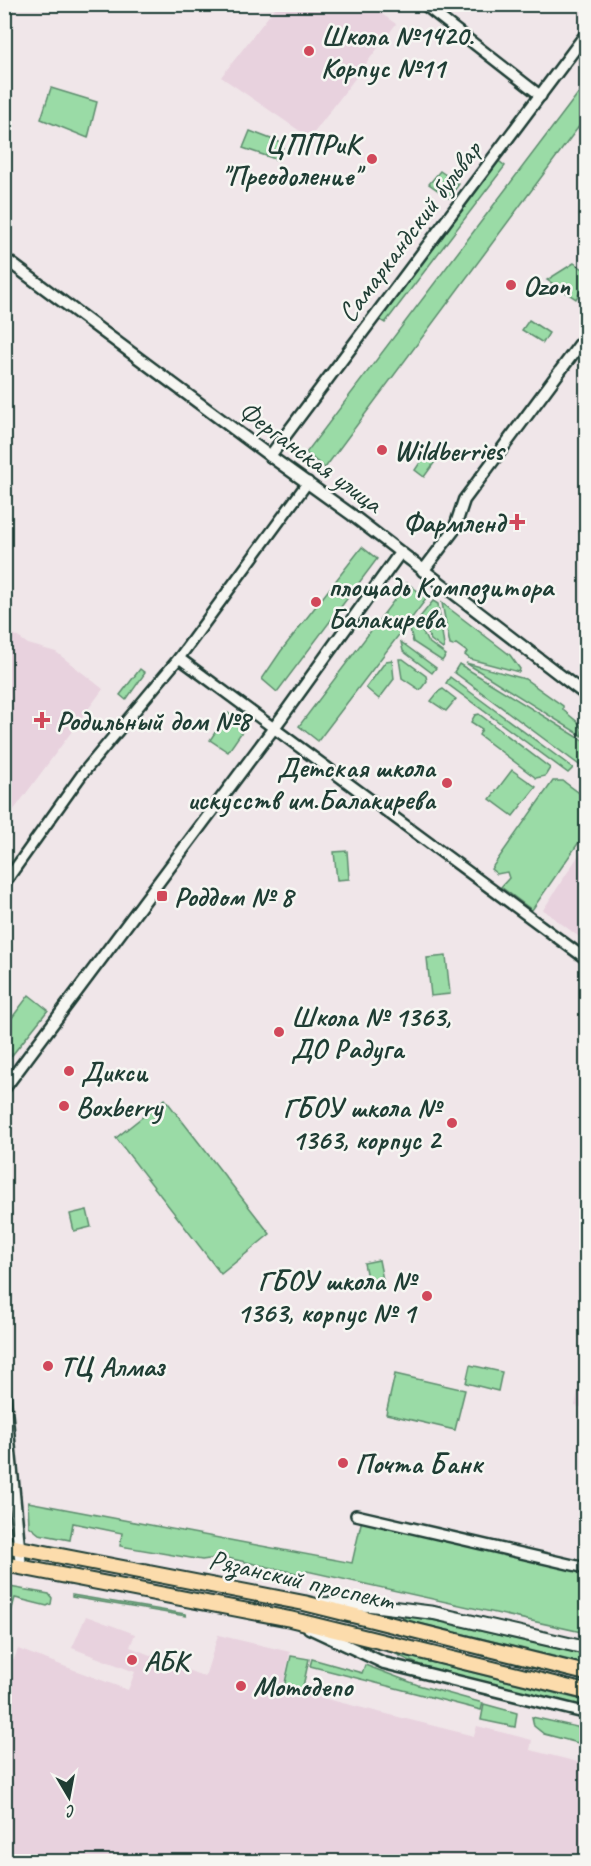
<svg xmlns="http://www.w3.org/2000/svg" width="591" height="1866" viewBox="0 0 591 1866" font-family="Caveat,sans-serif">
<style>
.built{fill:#e8d2de}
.green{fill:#9adba6;stroke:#5c8c6d;stroke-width:1.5}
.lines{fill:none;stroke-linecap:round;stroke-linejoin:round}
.minor-casing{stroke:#1f3d34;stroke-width:14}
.tertiary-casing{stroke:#1f3d34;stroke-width:15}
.secondary-casing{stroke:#1f3d34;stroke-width:16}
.primary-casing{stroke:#1f3d34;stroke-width:18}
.minor{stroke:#f6f6f2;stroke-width:9}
.tertiary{stroke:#f6f6f2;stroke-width:10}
.secondary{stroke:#f6f6f2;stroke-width:12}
.primary{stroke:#fcdcac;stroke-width:14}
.poi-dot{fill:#d1495b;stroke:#f6f6f2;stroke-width:2}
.labels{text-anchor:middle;stroke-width:5;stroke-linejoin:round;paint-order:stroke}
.poi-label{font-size:28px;font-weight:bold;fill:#1f3d34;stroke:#f6f6f2;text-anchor:start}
.street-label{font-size:28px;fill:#1f3d34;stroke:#f6f6f2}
</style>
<rect width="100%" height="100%" fill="#f0e6e9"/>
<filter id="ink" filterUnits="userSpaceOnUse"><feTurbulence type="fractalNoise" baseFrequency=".0167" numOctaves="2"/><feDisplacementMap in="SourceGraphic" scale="12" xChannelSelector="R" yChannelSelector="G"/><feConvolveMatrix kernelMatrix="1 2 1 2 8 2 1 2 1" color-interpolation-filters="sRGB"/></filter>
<g filter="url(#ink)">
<g class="built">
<path d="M278,4L369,5L396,24L310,138L221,77Z"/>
<path d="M5,628L28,644L56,652L103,689L5,822Z"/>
<path d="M586,844V942L543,910Z"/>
<path d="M586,1352V1408L575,1406Z"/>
<path d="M86,1616L135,1634L130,1647L205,1677L218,1635L290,1652L283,1688L474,1736L477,1726L532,1740L530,1750L586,1764V1861H5V1656L14,1659L18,1649L128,1690L135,1672L72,1648Z"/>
</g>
<g class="green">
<path d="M586,83V117L325,468L306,453Z"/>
<path d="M51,88L97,102L88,138L41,119Z"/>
<path d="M250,131L284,144L278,160L243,148Z"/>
<path d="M495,158L505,166L385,323L380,320Z"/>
<path d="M440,171L459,184L449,198L429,184Z"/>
<path d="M574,263L586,271V282L576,299L547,280Z"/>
<path d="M529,320L549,333L543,343L522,330Z"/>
<path d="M427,452L437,459L424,477L415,470Z"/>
<path d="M362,547L377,559L277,692L262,679L281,651Z"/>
<path d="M407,583L427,598L318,741L299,726Z"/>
<path d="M433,601L438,604L444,646L443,649L431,640L420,617Z"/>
<path d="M442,603L510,655L520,669L519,672L470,659L465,655L467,652L456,644L453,646L450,645Z"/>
<path d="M417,620L427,641L446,655L442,661L413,642L410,629Z"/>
<path d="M401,642L436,668L432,673L403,651Z"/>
<path d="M399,659H403L426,676L427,681L420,690L402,678Z"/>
<path d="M392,660L394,679L379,699L366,688L386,661Z"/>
<path d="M466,663L525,679L563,706V710L580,724L582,736Z"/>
<path d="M459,664L584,741L586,770L454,672Z"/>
<path d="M140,669L145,673L126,700L120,695Z"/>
<path d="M450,677L573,768L568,773L446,683Z"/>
<path d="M443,689L456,699L446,711L431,701L439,691Z"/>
<path d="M228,713L246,726L228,752L210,740Z"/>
<path d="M479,714L550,768L545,776L536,778L479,735L482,729L471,722L475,715Z"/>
<path d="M512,770L536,787L513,816L490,799Z"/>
<path d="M553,781H563L586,798V832L532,910L501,887L509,878L507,872L497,874L491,869Z"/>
<path d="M347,851L349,879L337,880L334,852Z"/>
<path d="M446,956L450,994L431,996L427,958Z"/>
<path d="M29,995L48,1010L5,1064V1027Z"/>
<path d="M165,1099L270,1234L221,1274L116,1138Z"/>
<path d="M87,1210L91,1227L74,1231L70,1214Z"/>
<path d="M379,1260L383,1280L368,1283L364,1263Z"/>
<path d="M470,1365L502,1372L498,1391L466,1383Z"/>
<path d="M395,1374L465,1390L455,1430L386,1414Z"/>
<path d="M28,1502L352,1563L362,1519L586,1570V1633L307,1571L305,1575L223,1557L202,1560L120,1546L122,1533L73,1523L70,1540L39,1534L29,1526Z"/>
<path d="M4,1586L49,1594L52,1598L51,1604L47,1606L15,1598L11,1612L5,1611Z"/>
<path d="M72,1595L185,1614L186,1616L72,1597Z"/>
<path d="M410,1616L442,1622L586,1655V1664L406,1620L403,1618Z"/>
<path d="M394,1653L586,1701V1707C526,1693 448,1682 394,1653Z"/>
<path d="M291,1656L309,1659L302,1691L284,1687Z"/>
<path d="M312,1659L362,1673L365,1665L418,1685L483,1703L481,1710L310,1666Z"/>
<path d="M484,1704L517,1713L515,1727L481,1720Z"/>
<path d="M532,1717L586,1729V1745L544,1734L534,1726Z"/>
</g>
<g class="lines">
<g class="minor-casing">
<g id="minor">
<path d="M423,4L541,96"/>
<path d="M179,658L586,959"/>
<path d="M4,884L83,773L179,658L308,482"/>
<path d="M356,1515L586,1568"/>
</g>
</g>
<g class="tertiary-casing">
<g id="tertiary">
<path d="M4,9L8,4"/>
<path d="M4,258L270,456L352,515L586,695"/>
<path d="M270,456L586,34"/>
<path d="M423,571L454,530L464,500L586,336"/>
<path d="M4,1089L282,717L400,553"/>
<path d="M4,1388L21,1567"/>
<path d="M309,1628L384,1663L586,1713"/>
</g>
</g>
<g class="secondary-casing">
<path id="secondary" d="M322,1604L371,1605L434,1613L586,1648"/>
</g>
<g class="primary-casing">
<g id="primary">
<path d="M4,1545L304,1603L586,1673"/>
<path d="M4,1564L290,1619L586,1692"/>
</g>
</g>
<use href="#minor" class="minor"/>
<use href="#tertiary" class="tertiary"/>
<use href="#secondary" class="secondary"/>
<use href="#primary" class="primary"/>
</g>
</g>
<g class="poi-dot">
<circle cx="309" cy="51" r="6"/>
<circle cx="372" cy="159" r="6"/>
<circle cx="511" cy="285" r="6"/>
<circle cx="382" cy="450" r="6"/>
<path d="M514 513h6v6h6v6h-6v6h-6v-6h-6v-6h6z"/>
<circle cx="316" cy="602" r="6"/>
<path d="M39 711h6v6h6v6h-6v6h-6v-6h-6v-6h6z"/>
<circle cx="447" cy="783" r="6"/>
<rect x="156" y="890" width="12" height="12" rx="3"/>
<circle cx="279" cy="1032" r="6"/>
<circle cx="69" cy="1071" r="6"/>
<circle cx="64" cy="1106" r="6"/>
<circle cx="452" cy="1123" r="6"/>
<circle cx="427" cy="1296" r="6"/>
<circle cx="48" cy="1366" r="6"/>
<circle cx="343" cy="1463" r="6"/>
<circle cx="132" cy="1660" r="6"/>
<circle cx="241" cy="1686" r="6"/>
</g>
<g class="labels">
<g class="poi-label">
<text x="321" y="45">Школа №1420.<tspan x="321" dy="32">Корпус №11</tspan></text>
<text x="360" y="153" text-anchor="end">ЦППРиК<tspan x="360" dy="32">"Преодоление"</tspan></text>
<text x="523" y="295">Ozon</text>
<text x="394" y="460">Wildberries</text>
<text x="505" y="532" text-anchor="end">Фармленд</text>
<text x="328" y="596">площадь Композитора<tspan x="328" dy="32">Балакирева</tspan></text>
<text x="56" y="730">Родильный дом №8</text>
<text x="435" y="777" text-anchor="end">Детская школа<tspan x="435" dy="32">искусств им.Балакирева</tspan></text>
<text x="174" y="906">Роддом № 8</text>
<text x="291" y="1026">Школа № 1363,<tspan x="291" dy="32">ДО Радуга</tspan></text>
<text x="81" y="1081">Дикси</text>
<text x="76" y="1116">Boxberry</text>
<text x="440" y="1117" text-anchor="end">ГБОУ школа №<tspan x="440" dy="32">1363, корпус 2</tspan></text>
<text x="415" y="1290" text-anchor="end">ГБОУ школа №<tspan x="415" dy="32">1363, корпус № 1</tspan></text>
<text x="60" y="1376">ТЦ Алмаз</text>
<text x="355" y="1473">Почта Банк</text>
<text x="144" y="1670">АБК</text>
<text x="253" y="1696">Мотодепо</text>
</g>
<g class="street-label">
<text transform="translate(409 231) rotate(-53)" y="10">Самаркандский бульвар</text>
<text transform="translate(311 456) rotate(36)" y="10">Ферганская улица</text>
<text transform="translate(302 1579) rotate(13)" y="10">Рязанский проспект</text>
</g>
</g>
<rect width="591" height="1866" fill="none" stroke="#f6f6f2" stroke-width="24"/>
<rect x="12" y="12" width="567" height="1842" fill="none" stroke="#1f3d34" stroke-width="2" filter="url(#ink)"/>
<g transform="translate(69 1797) rotate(170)" stroke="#f6f6f2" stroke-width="4.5" paint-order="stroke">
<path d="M0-4.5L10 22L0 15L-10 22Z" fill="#1f3d34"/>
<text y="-9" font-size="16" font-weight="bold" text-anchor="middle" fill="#1f3d34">С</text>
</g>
</svg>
